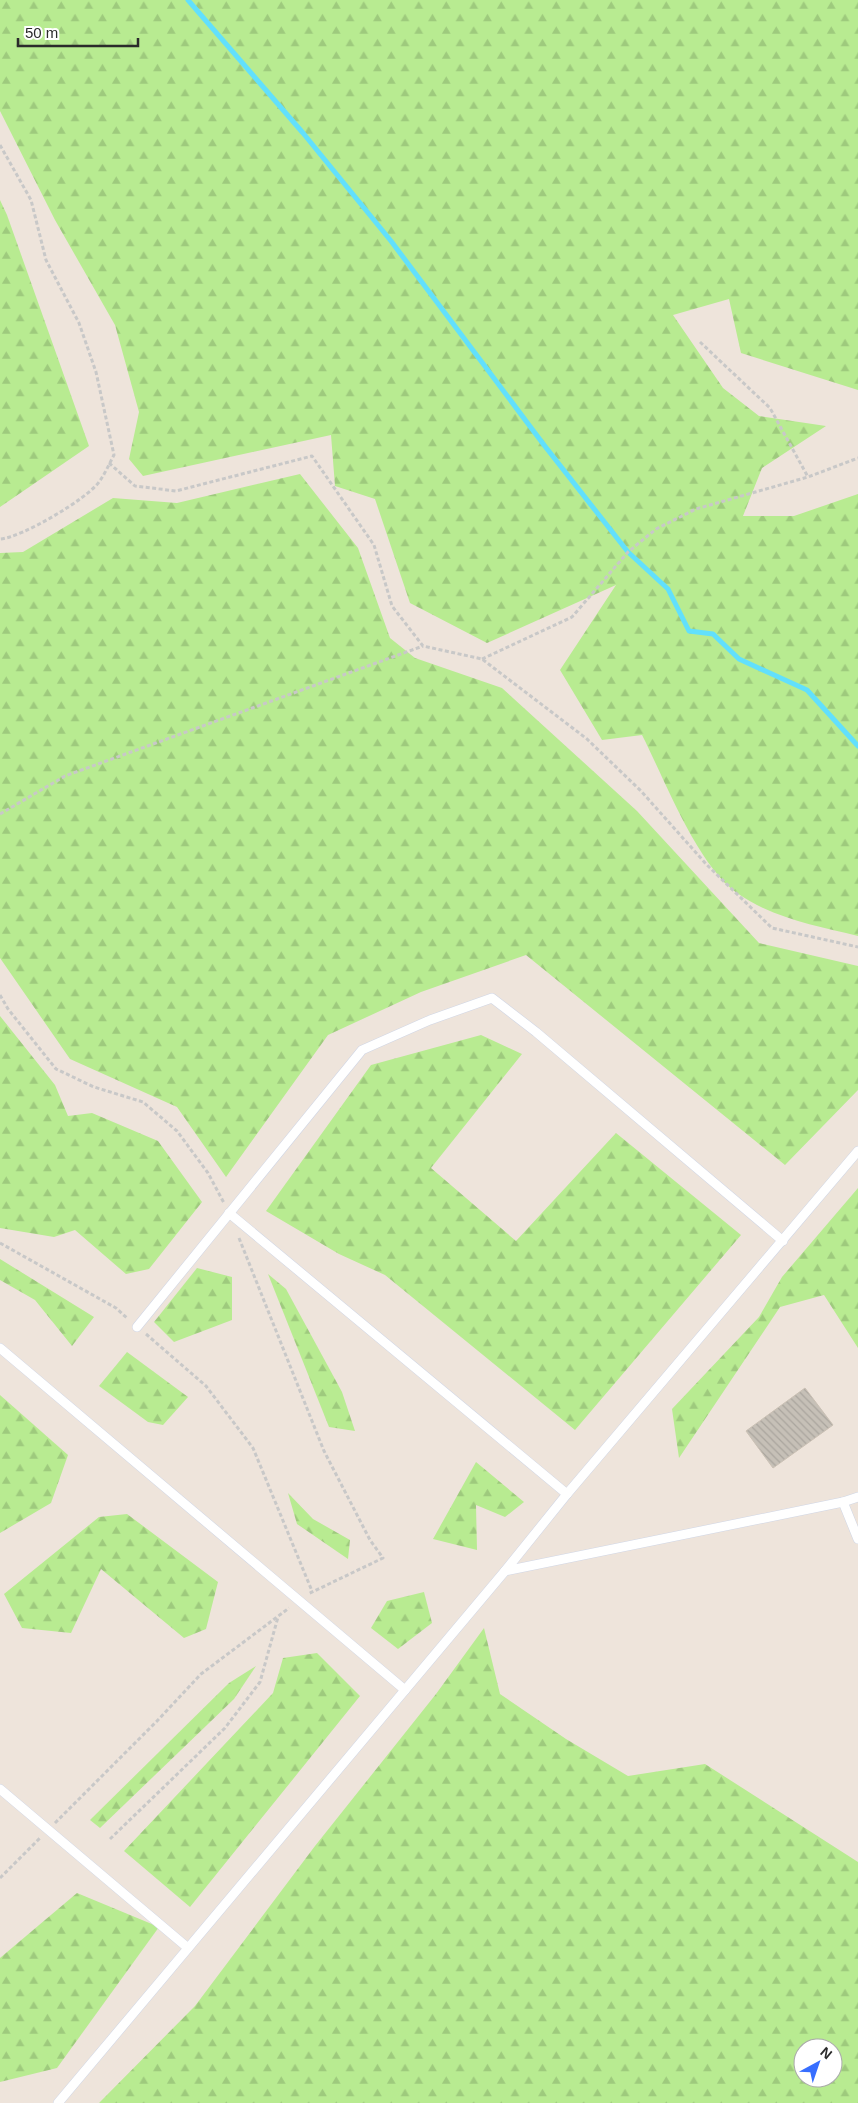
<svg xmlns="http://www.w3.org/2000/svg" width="858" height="2103" viewBox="0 0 858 2103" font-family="Arial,sans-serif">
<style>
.forest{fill:url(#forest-firs);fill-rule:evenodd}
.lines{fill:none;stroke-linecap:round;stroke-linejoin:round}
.stream{stroke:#62e0fc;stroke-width:5}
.building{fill:url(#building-back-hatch);stroke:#cac0b4}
.lane-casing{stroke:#d0d6e5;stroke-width:10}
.path{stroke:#c8c8c8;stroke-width:3;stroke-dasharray:4 2.5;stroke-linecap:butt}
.lane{stroke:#fff;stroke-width:9}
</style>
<defs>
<pattern id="forest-firs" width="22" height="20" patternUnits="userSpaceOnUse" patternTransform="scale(1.25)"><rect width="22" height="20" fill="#b8eb91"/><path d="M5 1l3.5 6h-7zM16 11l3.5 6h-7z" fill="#9eca7d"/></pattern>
<pattern id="building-back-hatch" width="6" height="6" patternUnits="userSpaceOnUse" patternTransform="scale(1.25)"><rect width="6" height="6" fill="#c6c0b7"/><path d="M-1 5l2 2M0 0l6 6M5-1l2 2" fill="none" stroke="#aaa59e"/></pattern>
</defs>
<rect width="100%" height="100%" fill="#eee4db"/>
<g class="forest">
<path d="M0,0H858V390L741,353L729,299L673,315L723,388L759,416L826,426L762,468L743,516H794L858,494V936C817,926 772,918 737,893C697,865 665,780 642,735L602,740L560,670L616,585L487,643L410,603L375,499L335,486L331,435L143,476L129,459L139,412L115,325L55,220L0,111Z"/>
<path d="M0,200L7,215L89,446L0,507Z"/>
<path d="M300,474L358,548L390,638L415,658L502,688L637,811L759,943L858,966V1090L785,1165L526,955L421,992L328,1035L226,1177L177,1107L70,1059L0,958V553L23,552L113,498L177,503Z"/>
<path d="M0,1016L55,1085L68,1116L92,1113L158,1141L202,1202L149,1269L126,1274L75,1230L54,1237L0,1228Z"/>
<path d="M481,1035L522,1054L431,1168L516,1241L616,1133L741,1235L575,1430L385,1275L339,1254L266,1211L371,1065Z"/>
<path d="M858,1188V1348L824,1295L780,1307L679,1458L672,1409L759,1317L782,1277Z"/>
<path d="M0,1259L94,1317L72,1346L35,1300L0,1280Z"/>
<path d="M197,1268L232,1277V1320L174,1342L154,1322Z"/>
<path d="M268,1274L286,1289L342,1392L355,1431L329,1427Z"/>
<path d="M127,1352L188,1397L163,1425L148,1422L99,1386Z"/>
<path d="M0,1395L68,1455L51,1503L0,1533Z"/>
<path d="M476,1462L524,1502L505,1517L476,1505L477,1550L433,1539Z"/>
<path d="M288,1493L313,1519L350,1540L348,1559L297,1524Z"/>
<path d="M127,1514L218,1582L206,1629L184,1638L101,1569L71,1633L22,1628L4,1594L99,1517Z"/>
<path d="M424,1592L432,1623L398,1649L371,1628L387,1601Z"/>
<path d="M484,1628L500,1694L566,1739L628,1776L705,1764L858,1862V2103H99L195,2006L315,1846L436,1694ZM803,2048H833V2078H803Z"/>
<path d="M317,1653L360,1696L190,1907L124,1851L273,1693L283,1658Z"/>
<path d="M256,1666L234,1699L100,1828L90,1820L229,1683Z"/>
<path d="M77,1893L159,1927L57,2068L0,2082V1958Z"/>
</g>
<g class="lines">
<path class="stream" d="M188,0L303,133L391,241L544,445L628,552L668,589L689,631L713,634L739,659L807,690L858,746"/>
</g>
<path class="building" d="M805,1388L833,1425L773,1468L746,1431Z"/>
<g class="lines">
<g class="lane-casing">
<g id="lane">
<path d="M229,1213L567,1494"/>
<path d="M137,1327L362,1050L430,1020L492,998L536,1032L783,1241"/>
<path d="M0,1348L405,1690"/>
<path d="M843,1502L858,1539"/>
<path d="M505,1571L843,1502L858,1497"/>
<path d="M0,1789L188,1948"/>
<path d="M58,2103L505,1571L567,1494L858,1151"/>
</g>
</g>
<g class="path">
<path d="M0,145L31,200L46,260L79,323L96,372L114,455C109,464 105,474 99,482C87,499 21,538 0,539"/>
<path d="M700,342L770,408L808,477"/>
<path d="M109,463L135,486L176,491L312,456L374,545L392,606L423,646L482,659L587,739L641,791L707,865L772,928L858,947"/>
<path d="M482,659L572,617L628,552L656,529L696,509L808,477L858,458"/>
<path d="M0,814L65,776L423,646"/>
<path d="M0,995L8,1009L56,1069L94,1087L143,1102L177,1131L208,1173L224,1203"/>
<path d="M239,1238L324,1451L370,1540L383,1558L308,1594"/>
<path d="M0,1243L116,1308L128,1319"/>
<path d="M146,1334L206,1386L253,1448L312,1591"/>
<path d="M55,1823L157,1721L201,1674L289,1608"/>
<path d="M110,1839L225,1728L260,1682L278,1617"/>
<path d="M0,1878L40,1838"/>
</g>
<use href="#lane" class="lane"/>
</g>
<g transform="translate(818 2063) rotate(40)"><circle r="24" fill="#ffffff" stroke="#aaaaaa"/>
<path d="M0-4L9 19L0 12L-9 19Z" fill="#376eff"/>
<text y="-8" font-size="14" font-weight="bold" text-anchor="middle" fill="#2b2b2b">N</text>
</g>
<path d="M18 38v8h120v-8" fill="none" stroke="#2b2b2b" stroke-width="2.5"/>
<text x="25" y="38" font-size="15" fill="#2b2b2b" stroke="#ffffff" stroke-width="4" paint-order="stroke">50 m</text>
</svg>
